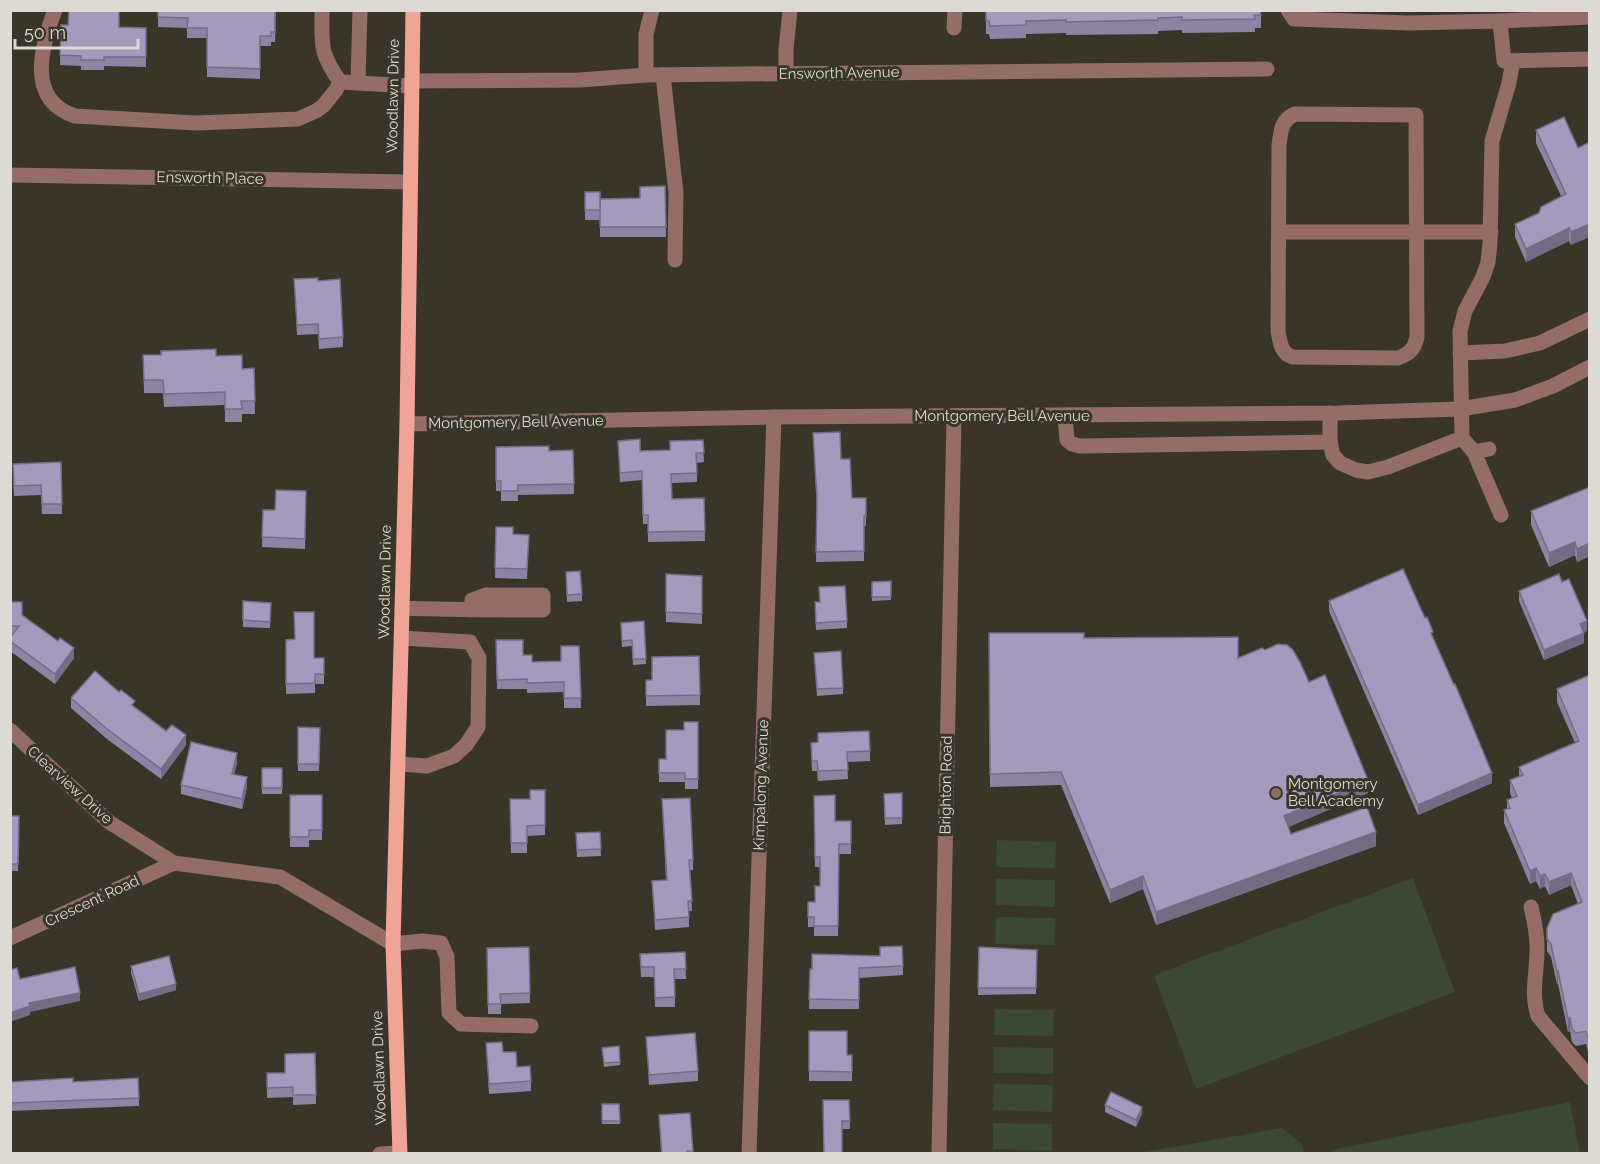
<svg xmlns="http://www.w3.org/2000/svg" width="1600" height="1164" viewBox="0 0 1600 1164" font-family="Raleway,sans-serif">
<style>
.park{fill:#3a4834}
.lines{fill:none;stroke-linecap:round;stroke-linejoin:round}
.minor{stroke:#946d66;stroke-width:15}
.major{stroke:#f1a395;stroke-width:15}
.wall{fill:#8d84a3}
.shaded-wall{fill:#736c85}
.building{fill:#a49abe;stroke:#736c85;stroke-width:1.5}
.education-dot{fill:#8d6e63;stroke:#393529;stroke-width:2}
.labels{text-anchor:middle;stroke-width:6;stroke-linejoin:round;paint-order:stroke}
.street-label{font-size:15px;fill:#dcdad2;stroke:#393529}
.poi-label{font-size:15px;fill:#dcdad2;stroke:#393529;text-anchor:start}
</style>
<rect width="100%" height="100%" fill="#393529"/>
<g class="park">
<path d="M997,840L1056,842L1055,868L996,867Z"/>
<path d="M1413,878L1455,992L1196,1089L1154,975Z"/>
<path d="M996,879L1055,880V907L996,905Z"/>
<path d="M996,917L1055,918L1054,945L995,944Z"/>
<path d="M995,1009L1054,1010L1053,1036L994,1035Z"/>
<path d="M994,1047L1053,1048V1074L994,1073Z"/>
<path d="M994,1084L1053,1085L1052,1112L993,1110Z"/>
<path d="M1570,1102L1580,1153H1333L1332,1150Z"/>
<path d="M993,1123L1052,1124V1151L993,1149Z"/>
<path d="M1282,1128L1302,1144L1304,1153H1138Z"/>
</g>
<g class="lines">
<g class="minor">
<path d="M55,10C41,47 26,100 75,116L195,123L298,119L316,111L323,106L336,90L340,82"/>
<path d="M322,10C322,45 319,52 340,82"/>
<path d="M1288,10L1294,19L1408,23L1500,21L1504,61L1590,59"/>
<path d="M1500,21L1590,17"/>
<path d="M954,28L955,10"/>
<path d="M786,74V49L790,10"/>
<path d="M646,75V34L652,10"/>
<path d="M663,75L676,193L675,260"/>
<path d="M411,81L580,80L646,75L1267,69"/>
<path d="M340,82L411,86"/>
<path d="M358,82L360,10"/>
<path d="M1295,114L1416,115L1417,337C1414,350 1409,354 1398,358L1293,357C1281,354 1280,342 1278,331L1279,145C1281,131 1281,120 1295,114Z"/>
<path d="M10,175L409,182"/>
<path d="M1279,232H1491"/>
<path d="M1460,353L1505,351L1540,343L1590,319"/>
<path d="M1330,413V442L1333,455L1340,463L1356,470L1368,472L1388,467L1462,438"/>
<path d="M1065,416L1067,440L1072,444L1080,446L1330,442"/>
<path d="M407,424L774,417L1337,413L1460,409L1515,400L1553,386L1590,367"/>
<path d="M1489,449L1474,452L1462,438L1460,331L1465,311L1483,277L1488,262L1490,243L1492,141L1509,83L1513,61"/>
<path d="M1474,452L1501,515"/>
<path d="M402,608C449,610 496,610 543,610V595H486L472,600L471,610"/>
<path d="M10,730L109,822L174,863L280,877L393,944L422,941L441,943L447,957L449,1013L461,1024L531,1026"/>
<path d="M398,764L427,766L454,756L466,745L478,727L479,658L470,642L401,638"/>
<path d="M1531,907C1534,920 1537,932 1537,945C1538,970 1530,992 1538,1016L1590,1078"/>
<path d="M10,938L174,863"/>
<path d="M380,1154L399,1153"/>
<path d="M749,1154L774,417"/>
<path d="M939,1154L954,417"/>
</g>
<path class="major" d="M400,1154L393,944L407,424L413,10"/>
</g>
<g class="wall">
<path d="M158,10H276L275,42H271V46H260V79L207,77V38H187V28L158,27Z"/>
<path d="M986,10L1261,15V28H1255V32L1182,33V30L1158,31V34L1066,35V33L1026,34V38L990,39L989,34H986Z"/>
<path d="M61,25L146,28V67L104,66V70H81V66L60,65Z"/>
<path d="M1536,130L1578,148L1571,245L1569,241L1526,262L1515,237V224L1539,213L1561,196L1536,143Z"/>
<path d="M665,186L666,237H600V199L640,198Z"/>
<rect x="585" y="192" width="15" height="28"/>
<path d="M294,279L318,281L343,337V347L319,349L318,334L297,335Z"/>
<path d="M143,355L216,356L242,369L254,368L255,414H242V422H225V405L164,407L163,393H144Z"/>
<path d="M813,433L841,459L852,498H866V526H864V561L816,562L817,507Z"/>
<path d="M703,440L704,462L697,463V482L672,483V499L704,498L705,541L648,542V524H643L642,480L620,482L618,441L640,451L670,450Z"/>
<path d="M496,447L549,451L573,450L574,494L518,495V501H501V491H496Z"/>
<path d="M61,462L62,514H42L41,495L14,496L13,474Z"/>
<path d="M1590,487V556L1577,562L1575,555L1549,567L1531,525V511Z"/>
<path d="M306,491L305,549L262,547L263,510H275Z"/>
<path d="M496,527L513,534L529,535L527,579L495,578Z"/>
<path d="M566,572L582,594V601L567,602Z"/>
<path d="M666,574L702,576V624L666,622Z"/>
<path d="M891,581V600L872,601V582Z"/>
<path d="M1562,582L1587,631L1583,632L1584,643L1544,660L1519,601V591Z"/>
<path d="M243,601L271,603L270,628L243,627Z"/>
<path d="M1329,601L1433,638L1492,783L1418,815L1329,611Z"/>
<path d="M10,602L22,615L74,658L55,684L10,651V638L12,636H10Z"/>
<path d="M815,609L847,621V628L816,630Z"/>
<path d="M644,621L646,664L633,665L632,646L622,647L621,623Z"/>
<path d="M989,633L1084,638L1238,658L1309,682L1368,793L1288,827L1291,834L1376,846L1156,925L1143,889L1110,903L1061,785L990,787Z"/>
<path d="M286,640L314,658H324V684H315V693L286,694Z"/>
<path d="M496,640L523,655L532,662L561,661L579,646L581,708H564V692L527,693V689H497Z"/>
<path d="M814,653L843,688V694L817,696Z"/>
<path d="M699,656L700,705L646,706V680H652Z"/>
<path d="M1590,675V1058L1586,1044L1576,1046L1572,1042L1570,1031L1568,1032L1558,984H1557L1551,957L1547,951V928L1578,904L1571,885L1549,895L1545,886L1540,889L1536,881L1530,884L1504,823V810L1507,809V800L1512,798L1510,793V780L1519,777V767L1575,743L1557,702V689Z"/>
<path d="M71,698L135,707L186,745L161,779L107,739L71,708Z"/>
<path d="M698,722V789H685V782H659V759H666L684,730Z"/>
<path d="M298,727L320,728L319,771H298Z"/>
<path d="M811,743L870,751V761L847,762L848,779L818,781L817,771H812Z"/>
<path d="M237,763L234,774L247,787L242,809L181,794V785Z"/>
<rect x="262" y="768" width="20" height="26"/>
<path d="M545,790V835L527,836V853H511L510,799H530Z"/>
<path d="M902,793V824L885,825L884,794Z"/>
<path d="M290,795H322V840H309V847H290Z"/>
<path d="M814,796L835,821H851V854H839L838,936H814V927H808V912L815,902L820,886V867H815Z"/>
<path d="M662,799L693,860V870H690L692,911H689V927L655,930L652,881L666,880Z"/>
<path d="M10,816H19L18,871H10Z"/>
<path d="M600,832L601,856L577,857L576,833Z"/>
<path d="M529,947L530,1003L501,1004V1014H488L487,948Z"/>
<path d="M979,947L1037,950L1036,994L978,995Z"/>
<path d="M685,952L686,979H675V1007H655L654,977H641L640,954Z"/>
<path d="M131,966L176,990L139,1001L131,973Z"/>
<path d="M903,966V975L859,978V1009H809L810,969Z"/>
<path d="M809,1031L847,1055H852V1081H809Z"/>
<path d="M646,1037L698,1071V1081L649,1085Z"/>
<path d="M486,1043L517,1067L531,1081V1091L489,1094Z"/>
<path d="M602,1048L620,1062V1065L604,1067Z"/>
<path d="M315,1053L316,1104L293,1105V1097L267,1098V1073H285Z"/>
<path d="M10,1082H73L139,1098V1106L10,1111Z"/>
<path d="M849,1100L850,1129H842L824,1154Z"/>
<path d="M602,1104H619L620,1124H602Z"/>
<path d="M1105,1105L1142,1114L1136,1127L1105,1112Z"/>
<path d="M690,1113L693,1154H661L659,1115Z"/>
</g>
<g class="shaded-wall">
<path d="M1590,224V237L1571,245V232Z"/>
<path d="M1569,228V241L1526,262V249Z"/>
<path d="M1575,542V555L1549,567V553Z"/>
<path d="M1590,543V556L1577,562V549Z"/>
<path d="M1587,621V631L1580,634V624Z"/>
<path d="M1584,633V643L1544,660V650Z"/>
<path d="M74,648V658L55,684V674Z"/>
<path d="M186,735V745L161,779V769Z"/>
<path d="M237,753V763L232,784V774Z"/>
<path d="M1492,773V783L1418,815V805Z"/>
<path d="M247,777V787L242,809V799Z"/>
<path d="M1368,780V793L1284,829V816Z"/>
<path d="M1376,832V846L1156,925V912Z"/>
<path d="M1536,868V881L1530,884V871Z"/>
<path d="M1571,873V885L1549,895V882Z"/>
<path d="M1545,874V886L1540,889V876Z"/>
<path d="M1143,876V889L1110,903V890Z"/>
<path d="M1558,971V984H1557V972Z"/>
<path d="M176,984V990L139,1001V994Z"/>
<path d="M80,993V1001L30,1012V1015L10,1022V1013L29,1003Z"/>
<path d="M1570,1018V1031L1568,1032V1019Z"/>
<path d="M1142,1107V1114L1136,1127V1120Z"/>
</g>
<g class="building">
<path d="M69,10H119V27L146,28V57H104V60H81V56L60,55L61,25H68Z"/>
<path d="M158,10H275V32H271V36H260V69L207,67V28H187L188,18L158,17Z"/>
<path d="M986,10H1260L1261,15H1254L1255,19L1182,20V17L1158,18V20L1066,22V20L1026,21V25L990,26L989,21H986Z"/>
<path d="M1564,117L1578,148L1590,142V224L1571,232L1569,228L1526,249L1515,224L1539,213L1541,207L1566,194L1536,130Z"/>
<path d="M665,186L666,227H600V199L640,198V187Z"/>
<rect x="585" y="192" width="15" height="18"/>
<path d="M318,278V281L340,279L343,337L319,339L318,324L297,325L294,279Z"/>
<path d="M216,349V356L242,355V369L254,368L255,401H241L242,409H225V392L164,394L163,380H144L143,355H161V351Z"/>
<path d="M840,432L841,459H850L852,498H866V516H864V551L816,552L817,499L813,433Z"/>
<path d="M640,439V451L670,450V441L703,440L704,453H696L697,473L671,474L672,499L704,498L705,531L648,532V515H643L642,471L620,473L618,441Z"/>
<path d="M549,446V451L573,450L574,484L518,485V491H501V481H496V447Z"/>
<path d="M61,462L62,504H42L41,485L14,486L13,464Z"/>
<path d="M1590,487V543L1577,549L1575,542L1549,553L1531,511Z"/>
<path d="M276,490L306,491L305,539L262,537L263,510H275Z"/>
<path d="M496,527H513V534L529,535L527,569L495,568Z"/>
<path d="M1403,569L1425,618L1427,617L1433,632L1431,633L1454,685L1455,684L1492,773L1418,805L1329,601Z"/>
<path d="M580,571L582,594L567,595L566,572Z"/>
<path d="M666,574L702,576V614L666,612Z"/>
<path d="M1559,574L1562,582L1569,579L1587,621L1580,624L1584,633L1544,650L1519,591Z"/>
<path d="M891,581V597H872V582Z"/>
<path d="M845,586L847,621L816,623L815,602H820L819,587Z"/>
<path d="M243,601L271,603L270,622L243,620Z"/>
<path d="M10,602H22V615L58,641L60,638L74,648L55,674L10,641V638L19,626H10Z"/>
<path d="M294,612H314V658H324V674H315V683L286,684V640L295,639Z"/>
<path d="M644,621L646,659H633L632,640L622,641L621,623Z"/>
<path d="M989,633H1084V638L1238,637V658L1262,648L1265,650L1278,644L1287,645L1293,650L1300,662L1309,682L1325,675L1368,780L1284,816L1291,834L1367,807L1376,832L1156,912L1143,876L1110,890L1061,772L990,774Z"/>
<path d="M496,640H523V655H532V662L561,661V646H579L581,698H564V682L527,683V679L497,680Z"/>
<path d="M841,651L843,688L817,689L814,653Z"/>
<path d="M699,656L700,695L646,696V680H652V657Z"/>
<path d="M95,671L119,692L121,690L135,701L132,705L166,731L172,725L186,735L161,769L107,729L71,698Z"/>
<path d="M1590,675L1589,750L1590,1045L1586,1031L1576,1033L1572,1029L1570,1018L1568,1019L1558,971L1557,972L1551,944L1547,939V928L1553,914L1582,902L1571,873L1549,882L1545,874L1540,876L1536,868L1530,871L1504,810L1510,808L1507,800L1517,796L1510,780L1523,775L1519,767L1579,741L1557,689Z"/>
<path d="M684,722H698V779H685V773H659V759H666V730H684Z"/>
<path d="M298,727L320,728L319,764H298Z"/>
<path d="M869,731L870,751L847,752L848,770L818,771L817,761H812L811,743L818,742V733Z"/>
<path d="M191,742L237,753L232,774L247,777L242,799L181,785Z"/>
<rect x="262" y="768" width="20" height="20"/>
<path d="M530,790H545V825L527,826V843H511L510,799H530Z"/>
<path d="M902,793V818H885L884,794Z"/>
<path d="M290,795H322V830H309V837H290Z"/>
<path d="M835,795V821H851V844H839L838,926H814V917H808V902H815V886H820V857H815L814,796Z"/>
<path d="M690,798L693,860H689L692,901H688L689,917L655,920L652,881L667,880L662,799Z"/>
<path d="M10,816H19L18,864H10Z"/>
<path d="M600,832L601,849L577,850L576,833Z"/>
<path d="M902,946L903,966L859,968V1000L809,999L810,969H812V954L880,956V947Z"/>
<path d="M529,947L530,993L500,994L501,1004H488L487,948Z"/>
<path d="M979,947L1037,950L1036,988H978Z"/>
<path d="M685,952L686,969H674L675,997L655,998L654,967H641L640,954Z"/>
<path d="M169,956L176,984L139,994L131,966Z"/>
<path d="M75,967L80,993L29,1003L30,1006L10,1013V970L17,968L20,979Z"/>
<path d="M809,1031H847V1055H852V1072L809,1071Z"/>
<path d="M695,1033L698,1071L649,1075L646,1037Z"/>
<path d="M502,1042L503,1052H516L517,1067L530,1066L531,1081L489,1084L486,1043Z"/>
<path d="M619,1046L620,1062L604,1063L602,1048Z"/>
<path d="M315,1053L316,1095H293V1087L267,1088V1073H285V1054Z"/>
<path d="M73,1078V1082L138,1078L139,1098L10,1103V1082Z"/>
<path d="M1111,1092L1142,1107L1136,1120L1105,1105Z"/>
<path d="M823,1100H849L850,1121H842V1154H824Z"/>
<path d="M602,1104H619L620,1121H602Z"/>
<path d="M690,1113L693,1151H687V1154H662L659,1115Z"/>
</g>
<circle class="education-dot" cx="1276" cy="793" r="6"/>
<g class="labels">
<g class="street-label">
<text transform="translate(839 73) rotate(-1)" y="5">Ensworth Avenue</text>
<text transform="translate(393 96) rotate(-89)" y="5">Woodlawn Drive</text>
<text transform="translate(210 178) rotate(1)" y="5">Ensworth Place</text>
<text x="1002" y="421">Montgomery Bell Avenue</text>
<text transform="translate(516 422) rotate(-1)" y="5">Montgomery Bell Avenue</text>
<text transform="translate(385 582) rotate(-89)" y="5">Woodlawn Drive</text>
<text transform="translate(70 785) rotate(42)" y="5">Clearview Drive</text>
<text transform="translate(761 785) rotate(-88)" y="5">Kimpalong Avenue</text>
<text transform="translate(946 785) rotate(-89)" y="5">Brighton Road</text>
<text transform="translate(92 901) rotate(-25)" y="5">Crescent Road</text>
<text transform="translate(379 1068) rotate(-92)" y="5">Woodlawn Drive</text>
</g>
<g class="poi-label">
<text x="1288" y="789">Montgomery<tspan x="1288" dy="17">Bell Academy</tspan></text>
</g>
</g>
<rect width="1600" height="1164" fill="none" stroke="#dcdad2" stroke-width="24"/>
<path d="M15 39v9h123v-9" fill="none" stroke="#dcdad2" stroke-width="3"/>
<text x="24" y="39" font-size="18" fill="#dcdad2" stroke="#393529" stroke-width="4.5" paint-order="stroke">50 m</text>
</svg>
